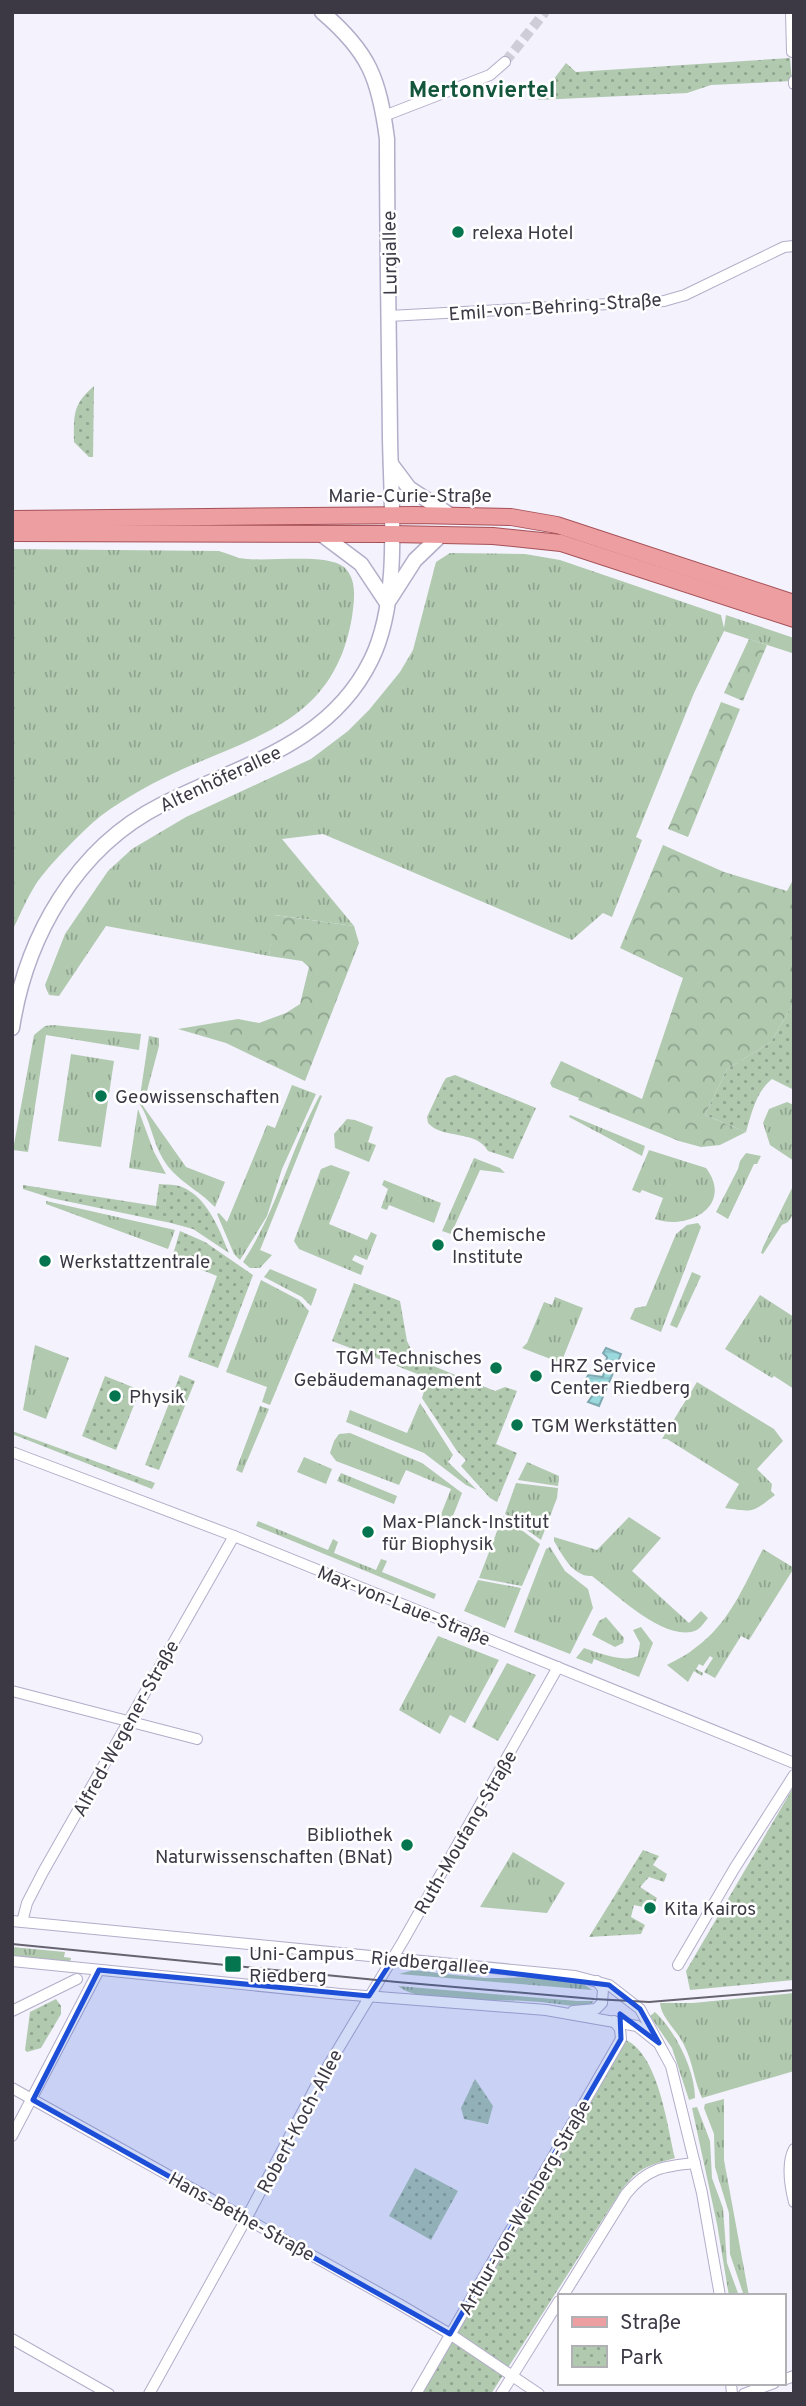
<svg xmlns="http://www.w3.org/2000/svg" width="806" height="2406" viewBox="0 0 806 2406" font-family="Overpass,sans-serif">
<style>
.grass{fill:url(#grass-tufts)}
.forest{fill:url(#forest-crowns)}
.park{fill:url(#park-dots)}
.water{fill:url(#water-rules);stroke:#7ea9b0;stroke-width:2}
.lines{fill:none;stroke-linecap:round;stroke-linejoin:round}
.street-tunnel{stroke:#cfcdd8;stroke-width:10;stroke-dasharray:10 5;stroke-linecap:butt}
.street-casing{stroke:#b3adc9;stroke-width:12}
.secondary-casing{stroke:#b3adc9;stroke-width:17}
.primary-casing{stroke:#a65158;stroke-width:18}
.street{stroke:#fff;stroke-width:10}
.secondary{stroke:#fff;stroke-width:14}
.primary{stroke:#ec9ea1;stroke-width:16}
.tram{stroke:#676470;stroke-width:2}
.marked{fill:#1d4ed8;fill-opacity:0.2;stroke:#1d4ed8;stroke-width:5;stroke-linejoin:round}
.poi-dot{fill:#04754f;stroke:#fff;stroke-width:2.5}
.labels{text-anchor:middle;stroke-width:5;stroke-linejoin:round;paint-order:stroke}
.poi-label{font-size:19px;fill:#3c3945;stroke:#fff;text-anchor:start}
.street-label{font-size:19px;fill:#3c3945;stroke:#fff}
.quarter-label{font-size:23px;font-weight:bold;fill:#13563c;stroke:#fff}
</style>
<defs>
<pattern id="grass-tufts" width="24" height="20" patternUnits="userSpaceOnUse" patternTransform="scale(1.75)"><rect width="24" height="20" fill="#b0c9af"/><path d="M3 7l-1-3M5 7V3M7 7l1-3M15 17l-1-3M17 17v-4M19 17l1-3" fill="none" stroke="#90a490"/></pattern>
<pattern id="forest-crowns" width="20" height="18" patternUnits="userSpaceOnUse" patternTransform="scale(1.75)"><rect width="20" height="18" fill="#b0c9af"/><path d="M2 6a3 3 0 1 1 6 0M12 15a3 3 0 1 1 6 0" fill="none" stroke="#90a490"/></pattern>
<pattern id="park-dots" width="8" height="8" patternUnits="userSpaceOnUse" patternTransform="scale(1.75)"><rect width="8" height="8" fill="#b0c9af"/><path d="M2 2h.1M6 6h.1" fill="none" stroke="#90a490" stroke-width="1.8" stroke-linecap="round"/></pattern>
<pattern id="water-rules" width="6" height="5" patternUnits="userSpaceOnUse" patternTransform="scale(1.75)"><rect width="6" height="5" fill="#9ad9de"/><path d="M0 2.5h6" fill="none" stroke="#86bbc0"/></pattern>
</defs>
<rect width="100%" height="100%" fill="#f4f2fd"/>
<g class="grass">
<path d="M12,549L219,551C226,553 233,556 239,558C265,563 325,552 344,567C358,580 354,601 352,617C335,716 266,733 185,768C156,781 128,796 102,815C87,826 46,868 36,884C27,898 20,915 12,931Z"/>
<path d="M450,553L525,554L560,560L721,615L724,628L726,615L794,638L792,653L724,631L694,693L636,837L642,840L612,917L603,913L572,940L323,834L282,839L354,926L275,915L269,956L106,926L59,996L49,995L45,985L65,934L108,871L132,849L186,817L311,759L348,731L369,710L400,672L413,650L436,562Z"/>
<path d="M53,1025L141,1034L139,1050L46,1035L28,1152L13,1150L34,1035L45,1026Z"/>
<path d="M149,1036L159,1038V1046L143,1106L186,1167L225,1182L215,1207C199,1190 175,1180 163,1159C152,1141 151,1120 139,1103Z"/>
<path d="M71,1054L114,1061L101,1147L58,1141Z"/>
<path d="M292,1085L316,1094L282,1169L267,1216L240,1260L234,1254L217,1214L219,1213L227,1222L267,1125L275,1128Z"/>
<path d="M320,1095L322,1096L260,1250L272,1255L260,1268H250L243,1262C277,1211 290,1150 320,1095Z"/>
<path d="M787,1102L794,1105V1161L770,1145L763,1123L769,1109Z"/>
<path d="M138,1109L154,1152L166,1174L129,1168Z"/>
<path d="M570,1115L645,1146L642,1156L569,1117Z"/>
<path d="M347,1119L355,1120L373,1127L368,1142L376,1145L369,1162L335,1148L334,1134Z"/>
<path d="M649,1150L706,1168C734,1205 689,1231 655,1219L663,1198L642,1190L640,1193L632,1190Z"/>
<path d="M746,1153L761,1156L757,1164H754L728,1219L716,1212L738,1169L740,1161Z"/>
<path d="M474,1158L500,1168L505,1173L480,1170L451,1234L442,1231Z"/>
<path d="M331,1165L350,1172L329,1224L367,1240L371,1232L377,1235L367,1260L355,1255L352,1260L364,1266L361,1275L299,1249L294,1241L321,1169Z"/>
<path d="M384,1180L441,1203L434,1223L389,1205L387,1210L381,1208L388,1189L382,1185Z"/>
<path d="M794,1184V1213L788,1222L782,1225L763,1254L761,1253L763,1247Z"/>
<path d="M46,1201L175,1230L168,1249L46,1204Z"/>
<path d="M698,1223L701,1227L661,1332L630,1319L635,1308L646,1306L676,1234L687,1225Z"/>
<path d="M270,1269L317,1289L311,1306L302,1297L264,1277Z"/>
<path d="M692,1272L701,1276L677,1328L670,1325Z"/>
<path d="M261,1280L299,1300L309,1311L270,1405L262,1402L267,1387L226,1372Z"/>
<path d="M760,1295L794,1317V1389L774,1376L772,1378L725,1349Z"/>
<path d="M555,1297L583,1308L561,1363L522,1348L527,1343L544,1302L552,1305Z"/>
<path d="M35,1345L69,1358L46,1419L23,1410Z"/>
<path d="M697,1382L774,1429L783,1441L757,1469L772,1484L771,1491L775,1495C752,1513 753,1512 725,1508L739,1484L667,1439H662Z"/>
<path d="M420,1403L453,1455L448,1462L477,1490L466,1485L424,1453L346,1422L350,1410L407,1433Z"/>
<path d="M260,1406L269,1409L242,1473L236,1470Z"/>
<path d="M350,1433L422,1463L462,1493L449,1526L438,1522L451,1489L406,1470L399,1485L336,1461L330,1453L334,1441L339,1434Z"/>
<path d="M304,1457L332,1469L326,1484L297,1472Z"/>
<path d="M527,1462L559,1476L558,1486L518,1480Z"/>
<path d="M341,1473L397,1496L394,1504L337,1481Z"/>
<path d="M516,1483L558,1488L557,1498L541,1540L505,1514Z"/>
<path d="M503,1516L540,1544L522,1586L479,1578Z"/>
<path d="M629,1517L661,1538L632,1571L689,1623L701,1611L708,1618C703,1624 699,1631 691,1632C659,1637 616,1594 592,1576C573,1577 563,1556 554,1541V1537L597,1550Z"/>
<path d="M258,1521L328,1550L333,1539L338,1542L334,1553L376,1570L381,1559L387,1561L382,1572L436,1594L434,1599L256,1526Z"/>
<path d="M550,1547L565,1571L588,1589L593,1608L570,1654L514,1632L546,1549Z"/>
<path d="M763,1549L794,1568L749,1640L741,1636L715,1678L704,1672L713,1658L710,1656L703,1666L699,1664L696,1669L703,1673L702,1676L694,1671L688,1682L667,1665C676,1660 687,1655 695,1648C730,1623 744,1585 763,1549Z"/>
<path d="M478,1580L521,1588L505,1628L464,1611Z"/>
<path d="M606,1617L624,1638L623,1643L615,1647L592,1635L599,1621Z"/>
<path d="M641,1627L653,1643L639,1677L594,1659L592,1664L576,1658L584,1648C599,1653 623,1663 638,1656L640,1643L633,1630Z"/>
<path d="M438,1636L499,1660L465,1723L450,1715L440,1734L399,1710Z"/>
<path d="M507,1663L536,1675L498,1741L472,1727Z"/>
<path d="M513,1852L565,1883L547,1913L480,1907Z"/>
<path d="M12,1947L65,1952L64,1957L71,1958L70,1962L12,1956Z"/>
<path d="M414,1970C437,1973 461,1976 485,1978C509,1979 575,1972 592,1990L399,1974Z"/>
<path d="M398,1986L577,2001H594L586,2008C566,2005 546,2002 526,2001C496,1999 420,2005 398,1986Z"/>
<path d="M794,1993V2071L702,2098C694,2081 693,2062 684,2045C678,2031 661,2018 660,2003H693Z"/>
<path d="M655,2012C676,2032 695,2070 695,2098L689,2100L672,2048L650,2016Z"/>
<path d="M724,2099V2160L749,2296H744L730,2254L729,2213L715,2167L714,2134L704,2108L705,2104Z"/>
<path d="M697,2107L710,2141L712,2178L723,2208L727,2263L739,2296H729L717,2224L692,2108Z"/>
</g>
<g class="forest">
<path d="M749,639L767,645L743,701L724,693Z"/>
<path d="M721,702L740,709L688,837L668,829Z"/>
<path d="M663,845L724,872L787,891L794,878V1002L771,1042L727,1069L705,1115L746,1132L720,1145L701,1147L679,1141L578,1100L579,1098L552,1087L550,1083L561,1061L642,1099L683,978L620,948Z"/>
<path d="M274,915L354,926L359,943L305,1081L226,1043L178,1029L238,1019L259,1023L286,1013L300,1004L309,967L302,961L269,956Z"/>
</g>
<g class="park">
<path d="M790,58L792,81L711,85L687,93L538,100L566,63L576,72Z"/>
<path d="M94,386L93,457H89L74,442C74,415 72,405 94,386Z"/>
<path d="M794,1002V1090L772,1079C756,1092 752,1112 746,1132L705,1115L727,1069L771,1042Z"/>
<path d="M455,1075L536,1108L513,1159L488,1151C476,1129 443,1140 428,1123L427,1117L443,1083L446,1078Z"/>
<path d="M159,1184C166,1185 175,1184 182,1187C208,1198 219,1229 229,1253L193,1229L171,1223L51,1198L23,1189V1185L156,1206Z"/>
<path d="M180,1231L205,1242L253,1275L218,1368L188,1357L217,1276L172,1258Z"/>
<path d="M354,1283L400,1301L407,1341L416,1359L495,1391L505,1387L517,1391L496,1444L517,1453L497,1502L490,1498L461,1466L466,1460L457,1451L422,1398L428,1378L332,1341Z"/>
<path d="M180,1375L195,1381L159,1470L145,1465Z"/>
<path d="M105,1376L140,1390L116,1450L82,1436Z"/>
<path d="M12,1431L155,1483L152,1489L12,1434Z"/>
<path d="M794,1786V1980L690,1990L686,1971Z"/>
<path d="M643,1850L659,1856L653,1865L667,1874L664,1882L649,1877L640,1887L657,1898L652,1909L634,1905L631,1917L645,1925L641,1934L589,1937Z"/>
<path d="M56,1999L61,2006V2014L41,2048L27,2052L25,2050L30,2012Z"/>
<path d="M626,2040C659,2056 667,2125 675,2158C647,2166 639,2167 621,2191L491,2394H422Z"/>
<path d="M475,2079L493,2106L488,2124L464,2119L461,2108Z"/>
<path d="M415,2168L458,2191L431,2240L389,2216Z"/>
</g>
<path class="water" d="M606,1348L621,1354L599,1406L588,1402L597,1389L585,1382L588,1375L603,1377L607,1357L603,1353Z"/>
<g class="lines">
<path class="street-tunnel" d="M505,62L545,12"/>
<g class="street-casing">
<g id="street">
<path d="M791,12L792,52"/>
<path d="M794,81V84"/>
<path d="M384,116L490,75L505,62"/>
<path d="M389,316L664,301L685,295L784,247L794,246"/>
<path d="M12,1452L234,1536L794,1763"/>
<path d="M12,1691L197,1739"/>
<path d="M12,1921L575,1976L609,1985L640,2009L671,2066L702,2193L720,2296"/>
<path d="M22,1922L27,1903L43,1872L234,1536"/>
<path d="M12,1961L340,1994L546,2010L637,2026L657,2042"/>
<path d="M678,1965L734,1869L794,1775"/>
<path d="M12,2011L77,1979"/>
<path d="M573,2011L596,2009L602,2003L603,1989L597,1981"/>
<path d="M12,2088L399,2304L450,2334L539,2394"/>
<path d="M12,2136L99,1970"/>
<path d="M794,2149C786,2164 790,2186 794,2202"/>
<path d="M563,2296L626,2194C647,2168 664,2166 695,2163"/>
<path d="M12,2339L109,2394"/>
<path d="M783,2380L794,2376"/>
<path d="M731,2383L732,2394"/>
<path d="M149,2394L246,2219L316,2086L403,1941L558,1667"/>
<path d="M416,2394L621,2039L620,2029L614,2021"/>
<path d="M501,2394L559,2301"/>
<path d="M744,2394L774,2383"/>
</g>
</g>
<g class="secondary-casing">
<g id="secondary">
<path d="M391,464L409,488L450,515"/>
<path d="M321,534L361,564L387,603"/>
<path d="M390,599L415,560L441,535"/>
<path d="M12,1028C26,937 76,848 161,805C239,765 329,746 371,660C401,600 391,505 390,438C389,339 387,239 387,139C379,78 369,52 322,12"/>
</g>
</g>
<g class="primary-casing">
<g id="primary">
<path d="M12,519L416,515L511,517L557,525L794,603"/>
<path d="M12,533L392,534L493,536L561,543L794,619"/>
</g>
</g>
<use href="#street" class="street"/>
<use href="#secondary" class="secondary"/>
<use href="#primary" class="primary"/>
<path class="tram" d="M12,1944L397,1982L594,1999L649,2002L794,1990"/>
</g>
<path class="marked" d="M393,1959L609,1985L640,2009L659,2043L620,2014L621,2039L450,2334L33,2100L99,1970L369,1996Z"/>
<g class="poi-dot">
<circle cx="458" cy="232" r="7"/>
<circle cx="101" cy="1096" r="7"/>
<circle cx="438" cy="1245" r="7"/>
<circle cx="45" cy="1261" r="7"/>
<circle cx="496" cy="1368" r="7"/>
<circle cx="536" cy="1376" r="7"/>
<circle cx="115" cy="1396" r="7"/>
<circle cx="517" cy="1425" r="7"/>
<circle cx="368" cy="1532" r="7"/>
<circle cx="407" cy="1845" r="7"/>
<circle cx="650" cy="1908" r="7"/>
<rect x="224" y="1955" width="18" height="18" rx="3.5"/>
</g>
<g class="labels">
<g class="poi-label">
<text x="472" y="239">relexa Hotel</text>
<text x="115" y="1103">Geowissenschaften</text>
<text x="452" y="1241">Chemische<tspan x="452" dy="22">Institute</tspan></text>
<text x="59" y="1268">Werkstattzentrale</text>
<text x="482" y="1364" text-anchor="end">TGM Technisches<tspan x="482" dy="22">Gebäudemanagement</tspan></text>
<text x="550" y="1372">HRZ Service<tspan x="550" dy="22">Center Riedberg</tspan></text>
<text x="129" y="1403">Physik</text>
<text x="531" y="1432">TGM Werkstätten</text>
<text x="382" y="1528">Max-Planck-Institut<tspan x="382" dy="22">für Biophysik</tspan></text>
<text x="393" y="1841" text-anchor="end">Bibliothek<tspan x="393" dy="22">Naturwissenschaften (BNat)</tspan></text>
<text x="664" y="1915">Kita Kairos</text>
<text x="249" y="1960">Uni-Campus<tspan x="249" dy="22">Riedberg</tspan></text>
</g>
<g class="street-label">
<text transform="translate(389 253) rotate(-91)" y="7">Lurgiallee</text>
<text transform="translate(555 306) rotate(-4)" y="7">Emil-von-Behring-Straße</text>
<text x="410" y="502">Marie-Curie-Straße</text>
<text transform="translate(220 778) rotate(-25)" y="7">Altenhöferallee</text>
<text transform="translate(404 1605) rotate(22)" y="7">Max-von-Laue-Straße</text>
<text transform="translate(125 1728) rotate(-61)" y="7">Alfred-Wegener-Straße</text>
<text transform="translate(465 1832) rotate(-60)" y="7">Ruth-Moufang-Straße</text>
<text transform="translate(430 1962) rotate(5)" y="7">Riedbergallee</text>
<text transform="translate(299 2121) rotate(-62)" y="7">Robert-Koch-Allee</text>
<text transform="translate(524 2207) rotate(-60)" y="7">Arthur-von-Weinberg-Straße</text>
<text transform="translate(242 2216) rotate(29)" y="7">Hans-Bethe-Straße</text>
</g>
<g class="quarter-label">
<text x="482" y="97">Mertonviertel</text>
</g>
</g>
<rect width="806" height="2406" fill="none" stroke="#3c3945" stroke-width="28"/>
<rect x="558" y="2294" width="228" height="91" fill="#ffffff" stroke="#b1b0b5" stroke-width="2"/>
<rect x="572" y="2317" width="35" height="10" fill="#ec9ea1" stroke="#b1b0b5" stroke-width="2"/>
<text x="620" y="2329" font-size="21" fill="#3c3945">Straße</text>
<rect x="572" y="2346" width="35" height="21" fill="url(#park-dots)" stroke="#b1b0b5" stroke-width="2"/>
<text x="620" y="2364" font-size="21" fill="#3c3945">Park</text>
</svg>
